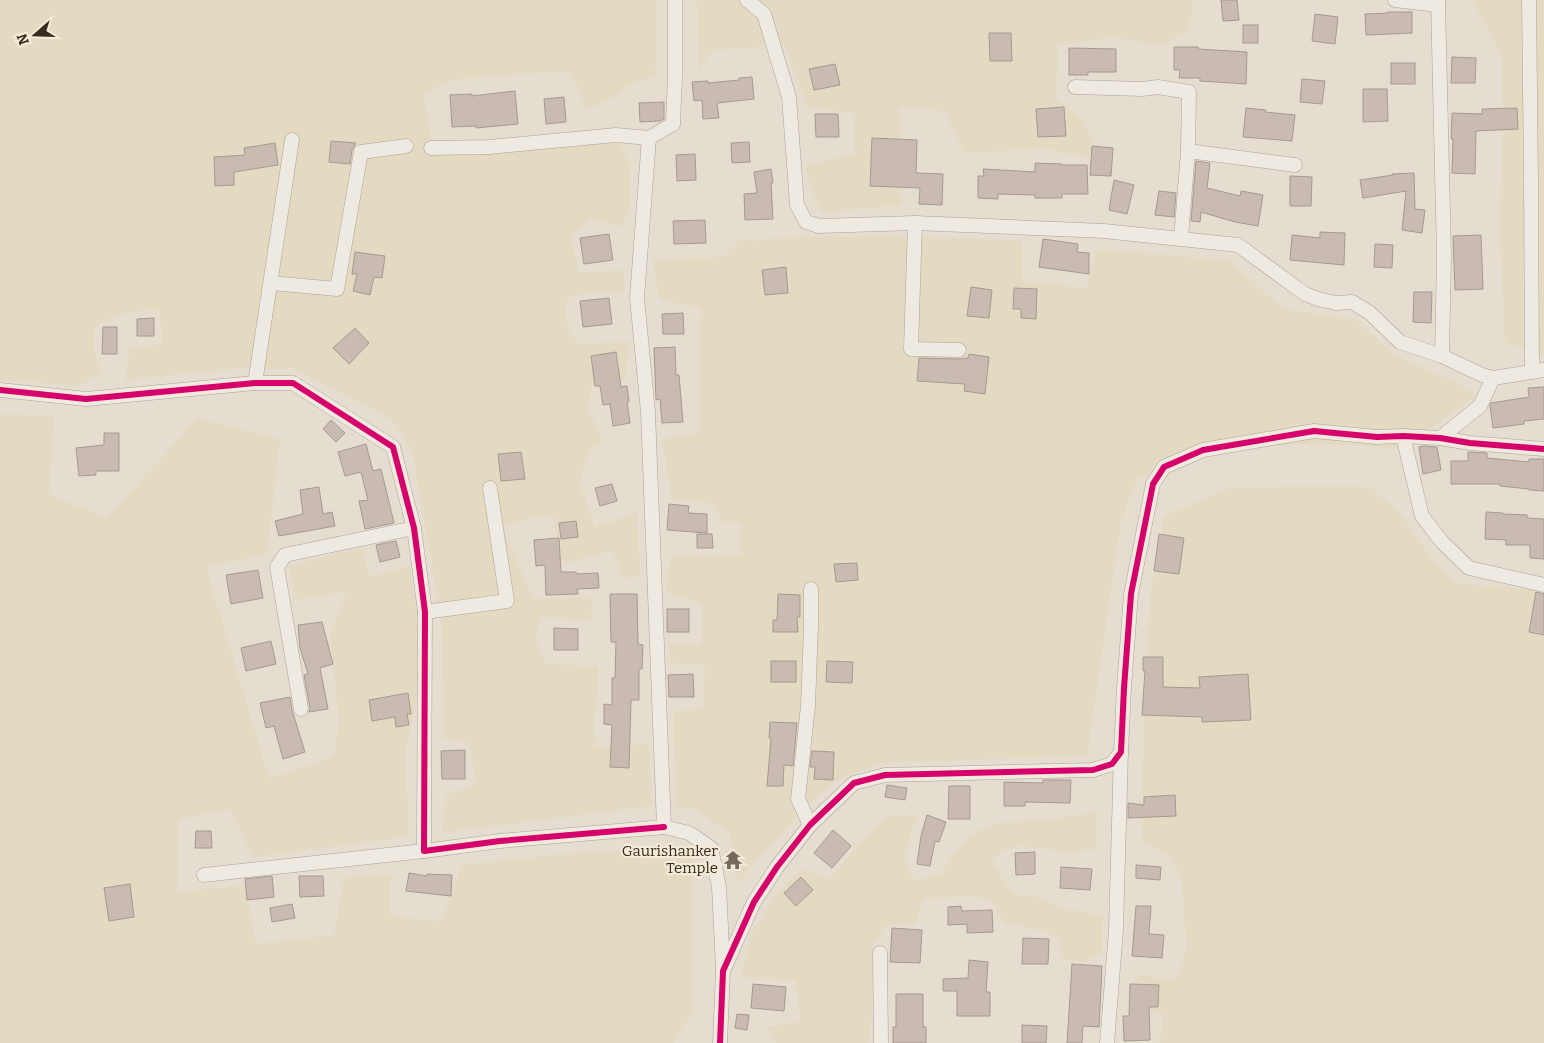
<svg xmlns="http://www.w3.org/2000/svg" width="1544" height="1043" viewBox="0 0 1544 1043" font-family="Bitter,serif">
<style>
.farmland{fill:#e4dac1}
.building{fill:#c9bbb1;stroke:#a6998f}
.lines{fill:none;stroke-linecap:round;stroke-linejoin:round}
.street-casing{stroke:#aba298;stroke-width:15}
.street{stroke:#eee9e1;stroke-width:14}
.cycleway-casing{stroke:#f5ead7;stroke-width:9}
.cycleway{stroke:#d6006c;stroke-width:6}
.labels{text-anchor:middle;stroke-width:4.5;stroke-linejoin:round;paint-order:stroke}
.poi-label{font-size:15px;fill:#3a2b20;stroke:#f5ead7;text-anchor:end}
</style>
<rect width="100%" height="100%" fill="#e5ddd0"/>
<g class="farmland">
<path d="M0,0H656L657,17L655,77L633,83L610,99L587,110L572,73L548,72L451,80L424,94L432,141L455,150L589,131L610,126L631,165L630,207L620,228L592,218L570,235L579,273L624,270V291L570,296L565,305L568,331L579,344L629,341L625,379L597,382L591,388L588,408L603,443L592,448L583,468L580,484L595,527L637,513L640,575L624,580L612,551L562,564L553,515L534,518L501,527L514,552L532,599L593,597L590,621L541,617L536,637L546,664L598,666V691L593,721L596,747L649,744L652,806L442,833L446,795L476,784L470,743L444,739L442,624L412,450L391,419L293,368L233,369L125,380L130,348L162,344L160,310H145L119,315L95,325L94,349L102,373L78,386L0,380Z"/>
<path d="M697,0H1192V7L1190,29L1161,46L1115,37L1058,45L1056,99L1079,116L1104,160L1044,149L964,153L945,112L899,106L901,205L821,213L804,167L854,153L855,113L807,108L785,45L713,50L699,70Z"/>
<path d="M1472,0H1544V358L1505,342L1500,233L1503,111L1502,55Z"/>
<path d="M910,236L1022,241L1023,281L1053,283L1086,289L1097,249L1228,260L1284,309L1354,319L1392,353L1411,363L1454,381L1477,395L1401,449L1318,443L1209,451L1137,479L1121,521L1087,756L882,763L834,782L807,806L736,884L730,834L694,809H677L673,711L704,708L705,664L668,663L670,643L701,645L703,604L666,592L671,555H740V523H722L714,504L672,499L662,439L699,432L701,309L659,299L653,259L723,257L740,240L757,241L782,237Z"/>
<path d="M0,414L54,416L49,494L106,518L198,418L280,439L267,554L206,567L269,778L334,757L339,722L330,636L346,592L294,600L289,566L362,546L369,576L410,566L423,667L405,753L409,837L253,857L231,810L179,819L177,892L245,885L256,944L334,935L344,877L391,875L390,915L442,922L462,865L580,852L692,846V1013L674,1043H0Z"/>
<path d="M1315,486L1371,487L1402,516L1436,564L1457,583L1544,591V1043H1160L1163,1013L1129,1005L1136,975L1176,980L1187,948L1181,877L1168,853L1142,843L1143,755L1150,597L1164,516L1229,488Z"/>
<path d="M1097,812L1096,849L1062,853L1047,849L1020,846L1002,851L991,862L1014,895L1038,897L1061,908L1103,916L1102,953L1084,963L1061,958L1059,939L1045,931L1032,929L1018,924H1005L994,903L971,895L924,900L915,924L886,926L873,943L874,988L869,1043H776L767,1027L800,1021L796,980L740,978L750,936L774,897L802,868L829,880L866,836L889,815H917L904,856L913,881L941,874L952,855L970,836L994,823L1050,819Z"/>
</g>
<g class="building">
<path d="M1221,0H1237L1239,20L1223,21Z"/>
<path d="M1388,12H1412V33L1366,35L1365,14L1388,13Z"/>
<path d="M1315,14L1338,17L1335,44L1312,41Z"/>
<rect x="1243" y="25" width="15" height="18"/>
<path d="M989,33H1011L1012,61H990Z"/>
<path d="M1174,47H1198V49L1247,52L1246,84L1200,81V78H1179L1180,70H1174Z"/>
<path d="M1069,48L1116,49V72H1088V75H1069Z"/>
<path d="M1452,57L1476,58L1475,83H1451Z"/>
<rect x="1391" y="63" width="24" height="21"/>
<path d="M835,64L840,85L814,90L809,69Z"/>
<path d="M752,77L754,99L717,103L719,118L703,119L702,100L694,101L692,82L708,81V83L739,80V78Z"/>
<path d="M1302,79L1325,81L1322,104L1300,102Z"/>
<path d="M1363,89H1387L1388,121L1363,122Z"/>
<path d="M515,91L518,124L476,128V126L452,127L450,95L472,94V96Z"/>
<path d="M564,97L566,122L546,124L544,99Z"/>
<path d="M664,102V119L660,121L640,122L639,103Z"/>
<path d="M1064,107L1066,136L1038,137L1036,109Z"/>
<path d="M1246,108L1266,110L1265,112L1295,115L1292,141L1243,137Z"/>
<path d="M1517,108L1518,129L1476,131L1475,174L1452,173L1453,139H1451L1452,113L1482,114V109Z"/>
<path d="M815,114H838L839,137H816Z"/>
<path d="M872,138L917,140L916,173L943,174L942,205L919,204L920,188L870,186Z"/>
<path d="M331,141L356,143L352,150L350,164L329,162Z"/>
<path d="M749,142L750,162L732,163L731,143Z"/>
<path d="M275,143L278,165L234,172V185L215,186L214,157L245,155L244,148Z"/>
<path d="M1092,146L1113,148L1111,176L1090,175Z"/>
<path d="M695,154L696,180L677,181L676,155Z"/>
<path d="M1196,161L1210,163L1207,188L1240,196L1241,191L1263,195L1258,226L1235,222L1201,212L1200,222L1191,221Z"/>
<path d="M1035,163L1062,164V165H1087L1088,194H1062V198H1035V195L998,194V199L978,198V176H984L983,169L1035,172Z"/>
<path d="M771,169L773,183H771L773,219L745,220L744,194L757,193L754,172Z"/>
<path d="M1414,173L1415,209L1425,210L1422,233L1402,230L1406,191L1363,198L1360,180L1393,175L1392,174Z"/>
<path d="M1290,176L1312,177L1311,206H1290Z"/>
<path d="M1114,180L1134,185L1127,214L1109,210Z"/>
<path d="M1159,191L1176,193L1174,217L1155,215Z"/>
<path d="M705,220L706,243L674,244L673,221Z"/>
<path d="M1320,232L1345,233L1344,265L1290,260L1292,235L1320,238Z"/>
<path d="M609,234L613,260L584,264L580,238Z"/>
<path d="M1481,235L1483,289L1455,290L1453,236Z"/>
<path d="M1043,239L1078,244L1077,252L1089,253V274L1039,267Z"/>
<path d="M1375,244L1393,245L1392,268L1374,267Z"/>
<path d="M355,252L385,256L382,278L374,277L370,295L353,291L357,274H352Z"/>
<path d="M786,267L788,293L765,295L762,270Z"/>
<path d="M971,287L992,290L989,318L967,316Z"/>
<path d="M1014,288L1037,289L1036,319L1021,318V309H1013Z"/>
<path d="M1414,292H1432L1431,323L1413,322Z"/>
<path d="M609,298L612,324L583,327L580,301Z"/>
<path d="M683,313L684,334H663L662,314Z"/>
<path d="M154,318V336H137V319Z"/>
<path d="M103,327H117V354H102Z"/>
<path d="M355,328L369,343L349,364L333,348Z"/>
<path d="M675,347L676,375H679L683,422L662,423L660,399L656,400L654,348Z"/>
<path d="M616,352L621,387L627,386L629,402H627L630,423L613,426L610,404L603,405L600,386H595L591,356Z"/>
<path d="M969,354L989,357L985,394L964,391L965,384L917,381L919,358L959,359L968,358Z"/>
<path d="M1544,387V419L1524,421V424L1493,428L1490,406L1491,403L1529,397L1528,388Z"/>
<path d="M331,420L345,433L336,442L323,429Z"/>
<path d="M104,433H119V471H96V475L79,476L76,448L104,445Z"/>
<path d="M366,444L373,471L381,469L394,523L365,529L359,501L368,500L361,472L345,476L338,452Z"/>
<path d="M1425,446L1437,447L1441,470L1423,474L1419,447Z"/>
<path d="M521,452L525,479L501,481L498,454Z"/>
<path d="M1468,452L1487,453V458L1529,462V459H1544V491L1529,490V489L1500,486V484H1451V461H1468Z"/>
<path d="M612,484L617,501L600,506L595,488Z"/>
<path d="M319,487L323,514L332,512L335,526L279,536L275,521L303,514L300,490Z"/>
<path d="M669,504L689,506L688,513L707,514V533L667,530Z"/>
<path d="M1486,512L1503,513V514L1527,515V518L1544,519V559L1530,558V545H1506V540L1485,539Z"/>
<path d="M576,521L578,537L561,539L559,523Z"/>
<path d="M697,534H712L713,548H697Z"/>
<path d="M1159,534L1184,538L1179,574L1154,571Z"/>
<path d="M559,538L561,572H576L577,574L598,573L599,588L577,589L578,594L546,595L545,565L536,566L534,540Z"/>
<path d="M396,541L400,557L380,562L376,545Z"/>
<path d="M857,563L858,580L836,582L834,564Z"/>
<path d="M258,570L263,598L231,604L226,575Z"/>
<path d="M1536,592L1544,594V635L1529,632Z"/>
<path d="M610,594H637L638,644L643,645L642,669H639V700H631L629,768L610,767L612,725L604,724V704L612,705V678H615L616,642H611Z"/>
<path d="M778,594L800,595V617H797L798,632H773V620H777Z"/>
<rect x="667" y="609" width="22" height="23"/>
<path d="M322,622L333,664L320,668L328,709L309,712L310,708L304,675L308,674L300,648L298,625Z"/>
<path d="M554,628L578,629V650H554Z"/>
<path d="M271,641L276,664L246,671L241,648Z"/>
<path d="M1143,657H1163V687L1200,688L1199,677L1248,674L1251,720L1202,722V717L1142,715L1145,671H1143Z"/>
<rect x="771" y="661" width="25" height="21"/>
<path d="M827,661L853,662L852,683L826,682Z"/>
<path d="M693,674L694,697H669L668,675Z"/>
<path d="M408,693L411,714H407L409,725L396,727L395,717L372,721L369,700Z"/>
<path d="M290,697L292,710L305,752L283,759L274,726L266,728L260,703Z"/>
<path d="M770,722L797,723L793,766L784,765L783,786H767L771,738H769Z"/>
<path d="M465,750V779H442L441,751Z"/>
<path d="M812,751L834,752L833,780L814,779L815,767H810Z"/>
<path d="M1043,780H1071L1070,803L1025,802V806H1004V782L1043,783Z"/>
<path d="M887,785L907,788L905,800L885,797Z"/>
<path d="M949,786H970V819H948Z"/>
<path d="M1175,795L1176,816L1128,818V803L1144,805V797Z"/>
<path d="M927,815L946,822L939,842L935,841L930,866L917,864L921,836Z"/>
<path d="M833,830L851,846L832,868L814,853Z"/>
<path d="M196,831H211L212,848H195Z"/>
<path d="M1035,852V874L1016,875L1015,853Z"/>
<path d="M1136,865L1161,867L1160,880L1136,878Z"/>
<path d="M1061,867L1092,869L1090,890L1060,888Z"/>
<path d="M409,873L427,876V874L452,875L451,896L406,891Z"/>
<path d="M272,876L274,897L247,900L245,879Z"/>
<path d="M299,876H323L324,896L300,897Z"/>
<path d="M801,877L813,890L796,906L784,893Z"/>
<path d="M130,884L134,917L109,921L104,888Z"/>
<path d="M292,904L295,918L272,922L270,908Z"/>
<path d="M961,906L962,911L992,910L993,932L967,933V924L948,925V907Z"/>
<path d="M1136,906H1151L1149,934L1164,935L1162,958L1132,956Z"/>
<path d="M892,928L922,930L920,963L890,962Z"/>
<path d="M1023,938L1049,939L1048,964H1022Z"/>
<path d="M969,960L988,962L986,992H990V1016H957V991H943V979L968,978Z"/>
<path d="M1072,964L1102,966L1099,1027L1083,1026L1082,1043H1067Z"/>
<path d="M753,984L786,987L784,1011L751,1008Z"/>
<path d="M1130,984L1159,985L1158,1007H1149L1150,1040L1124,1041L1123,1016H1129Z"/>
<path d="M896,994H923V1027H926V1043H893V1027H896Z"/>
<path d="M737,1014L749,1015L747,1030L735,1028Z"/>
<path d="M1022,1025L1047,1026L1046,1043H1022Z"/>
</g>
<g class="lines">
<g class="street-casing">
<g id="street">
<path d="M675,0V77L673,124L649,138L637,298L648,412L664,827L689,833L711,848L719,887L723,968"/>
<path d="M747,0L764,14L789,97L797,205L806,222L819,226L915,223L1104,231L1238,245L1305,294L1318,299L1336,303L1352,302L1370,313L1400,342L1442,356"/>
<path d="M1395,0L1438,5"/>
<path d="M1438,0L1444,256L1442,356L1482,375L1493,378L1480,406L1440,438"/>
<path d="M1529,0L1531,180L1532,372"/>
<path d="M1075,87L1142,89L1158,87L1189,92L1188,151L1181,238"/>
<path d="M431,148L489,147L616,135L649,138"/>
<path d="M1188,151L1295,165"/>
<path d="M915,223L911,349L959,350"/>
<path d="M271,283L337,289L361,152L406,146"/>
<path d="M1493,378L1544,370"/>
<path d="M255,383L292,140"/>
<path d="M0,390L86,399L255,383H293L393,447L414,528L425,612L424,851L500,841L664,827"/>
<path d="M1403,436L1422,516L1442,542L1469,568L1544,585"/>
<path d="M425,612L507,601L490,488"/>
<path d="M301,709L277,567L285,555L414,528"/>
<path d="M810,825L798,799L808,706L811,627V589"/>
<path d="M204,875L424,851"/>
<path d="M880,953L881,1043"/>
<path d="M720,1043L723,971L754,902L777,867L810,825L854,783L885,775L1093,770L1112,764L1121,752L1124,688L1131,594L1153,484L1164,467L1203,450L1314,431L1377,437L1403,436L1440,438L1470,443L1544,449"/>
<path d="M1107,1043L1116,930L1121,752"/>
</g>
</g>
<use href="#street" class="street"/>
<g class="cycleway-casing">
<g id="cycleway">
<path d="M0,390L86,399L255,383H293L393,447L414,528L425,612L424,851L500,841L664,827"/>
<path d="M720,1043L723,971L754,902L777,867L810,825L854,783L885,775L1093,770L1112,764L1121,752L1124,688L1131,594L1153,484L1164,467L1203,450L1314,431L1377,437L1403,436L1440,438L1470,443L1544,449"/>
</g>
</g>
<use href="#cycleway" class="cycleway"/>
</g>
<defs>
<g id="temple-bare" transform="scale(1.5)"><path d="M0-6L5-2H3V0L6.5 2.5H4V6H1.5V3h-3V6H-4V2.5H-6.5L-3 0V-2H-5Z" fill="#76695e" stroke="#f5ead7" stroke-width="2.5" paint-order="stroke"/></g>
</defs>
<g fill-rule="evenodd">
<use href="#temple-bare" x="733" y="860"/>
</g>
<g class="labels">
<g class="poi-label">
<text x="718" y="856">Gaurishanker<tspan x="718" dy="17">Temple</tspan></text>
</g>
</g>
<g transform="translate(35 35) rotate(250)" stroke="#f5ead7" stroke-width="4" paint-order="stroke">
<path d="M0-4L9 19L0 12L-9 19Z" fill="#3a2b20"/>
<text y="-8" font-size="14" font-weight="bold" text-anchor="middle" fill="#3a2b20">N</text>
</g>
</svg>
